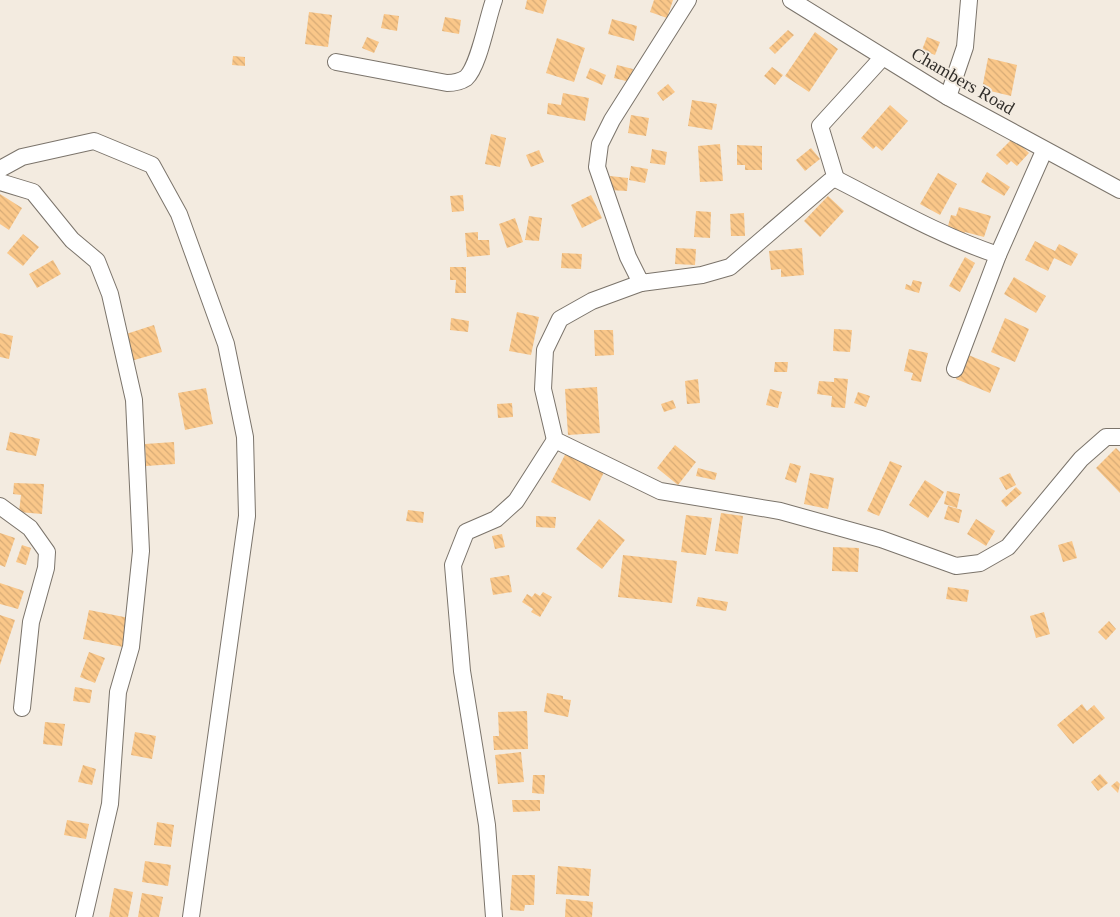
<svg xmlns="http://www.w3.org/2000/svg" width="1120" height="917" viewBox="0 0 1120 917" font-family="Georgia,serif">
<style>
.building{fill:url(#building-back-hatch)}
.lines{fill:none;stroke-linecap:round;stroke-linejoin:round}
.minor-casing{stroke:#7b746b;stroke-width:18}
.minor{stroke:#fff;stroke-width:16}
.labels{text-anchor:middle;stroke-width:4;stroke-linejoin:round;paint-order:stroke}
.street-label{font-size:18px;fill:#302d29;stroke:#f3ebe0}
</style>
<defs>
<pattern id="building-back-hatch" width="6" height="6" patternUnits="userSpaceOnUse" patternTransform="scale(1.25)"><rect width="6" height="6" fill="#fac789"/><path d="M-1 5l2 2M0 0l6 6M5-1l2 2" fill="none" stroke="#d7ab76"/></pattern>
</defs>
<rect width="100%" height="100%" fill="#f3ebe0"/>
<g class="building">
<path d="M527,0H547L543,14L525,9Z"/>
<path d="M654,0H673L667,18L650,12Z"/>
<path d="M309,12L332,15L328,47L305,44Z"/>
<path d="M384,14L399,16L397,31L381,28Z"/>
<path d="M445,17L461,20L459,34L442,31Z"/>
<path d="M612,19L637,26L634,41L608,34Z"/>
<path d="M788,30L794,35L775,54L769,48Z"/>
<path d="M815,32L838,49L809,92L785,76Z"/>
<path d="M367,37L379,42L374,53L362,48Z"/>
<path d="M927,37L940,42L935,55L922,50Z"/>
<path d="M557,38L585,48L574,82L546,73Z"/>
<path d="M233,56L245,57V66L232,65Z"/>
<path d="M988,58L1017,65L1011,96L982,89Z"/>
<path d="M617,65L633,69L630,82L614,78Z"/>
<path d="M772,67L783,75L775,85L764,76Z"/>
<path d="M590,68L606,75L602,85L586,78Z"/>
<path d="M668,84L675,92L663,101L657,93Z"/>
<path d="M563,93L589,98L585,121L547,114L548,103L561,105Z"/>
<path d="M692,100L717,104L712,130L688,126Z"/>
<path d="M890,105L908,121L882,151L876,146L873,149L861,138Z"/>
<path d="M631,115L649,118L646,136L628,133Z"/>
<path d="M491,134L506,138L500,167L485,164Z"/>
<path d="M1013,138L1029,153L1017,166L1011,161L1007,165L996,155Z"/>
<path d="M720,144L723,181L700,182L698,146Z"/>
<path d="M737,145L762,146V170H745V165H737Z"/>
<path d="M811,148L820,159L805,171L796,160Z"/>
<path d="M652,149L667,152L665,165L650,163Z"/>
<path d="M539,150L544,162L531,167L526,155Z"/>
<path d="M631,166L648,169L645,183L629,180Z"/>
<path d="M987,172L1010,187L1004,196L981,182Z"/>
<path d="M938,173L957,184L940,215L920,204Z"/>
<path d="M610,176L628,178L627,191L609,190Z"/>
<path d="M0,194L22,208L9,230L0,224Z"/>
<path d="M463,195L464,211L452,212L450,196Z"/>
<path d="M591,195L602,218L582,228L571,205Z"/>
<path d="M828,196L844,211L820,237L804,221Z"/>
<path d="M959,207L991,216L984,237L965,232L963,236L951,233L953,228L948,226L951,215L956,216Z"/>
<path d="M696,211L711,212L710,238L694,237Z"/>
<path d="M744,213L745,236H731L730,214Z"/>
<path d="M529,216L542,218L539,241L525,240Z"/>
<path d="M515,218L523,242L507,248L499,224Z"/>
<path d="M478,232V240H489L490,255L467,257L465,233Z"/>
<path d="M23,234L39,247L23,266L7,253Z"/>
<path d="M1035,241L1055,251L1059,244L1078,254L1071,266L1054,258L1048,271L1025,260Z"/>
<path d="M676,248L696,249L695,265L675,264Z"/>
<path d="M802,248L804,275L781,277V269L771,270L769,251Z"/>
<path d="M562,253L582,254L581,269L561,268Z"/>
<path d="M965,257L975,263L960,292L949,286Z"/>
<path d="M53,260L61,274L37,288L29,274Z"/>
<path d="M450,267H466V293H455L456,280H450Z"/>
<path d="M1014,277L1046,296L1036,313L1004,294Z"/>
<path d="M913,280L922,282L919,293L905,289L906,284L911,286Z"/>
<path d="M517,312L539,317L531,355L509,351Z"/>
<path d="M451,318L469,321L468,332L450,330Z"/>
<path d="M1005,318L1029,329L1015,362L991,352Z"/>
<path d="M154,325L162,352L131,361L123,335Z"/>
<path d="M834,329L852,330L850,352L833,351Z"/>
<path d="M594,330H613L614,355L595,356Z"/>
<path d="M0,333L13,336L9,359L0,357Z"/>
<path d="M909,349L928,353L921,382L911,380L913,373L904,371Z"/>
<path d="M966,354L1000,368L990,393L956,379Z"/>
<path d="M775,362H788L787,372H774Z"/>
<path d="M834,378L848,379L845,408L831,407L832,396L817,394L819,381L834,382Z"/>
<path d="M698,379L700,403L687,404L685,381Z"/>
<path d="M597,387L600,433L568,435L565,389Z"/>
<path d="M206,388L213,424L185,430L178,393Z"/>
<path d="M770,389L782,392L778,408L766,405Z"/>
<path d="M858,392L870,396L866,407L854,403Z"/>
<path d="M673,400L676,408L664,412L661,404Z"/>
<path d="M512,403L513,417L498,418L497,404Z"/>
<path d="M10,432L40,439L36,456L6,450Z"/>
<path d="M174,442L175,464L146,466L145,444Z"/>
<path d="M675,445L696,462L678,485L657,468Z"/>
<path d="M1116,448L1120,452V493L1096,468Z"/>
<path d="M568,449L606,468L590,501L551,482Z"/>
<path d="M890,461L902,466L879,516L867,511Z"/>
<path d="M790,463L801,466L796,483L785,479Z"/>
<path d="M698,468L717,473L715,480L696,476Z"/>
<path d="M810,473L834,478L828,509L804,504Z"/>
<path d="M1010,473L1016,485L1006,490L999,478Z"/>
<path d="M925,480L944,492L928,518L909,505Z"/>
<path d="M14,483L44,484L42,514L19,512L21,495L13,494Z"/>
<path d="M1016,487L1022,493L1006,507L1001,501Z"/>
<path d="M947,491L960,494L957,508L944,504Z"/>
<path d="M948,506L962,510L959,523L944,519Z"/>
<path d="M408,510L424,512L423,523L406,521Z"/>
<path d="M721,513L743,516L738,554L715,551Z"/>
<path d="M686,515L712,518L706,555L681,552Z"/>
<path d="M536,516L556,517L555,528L536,527Z"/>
<path d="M599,519L625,540L602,569L576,549Z"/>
<path d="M976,519L995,531L986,546L967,534Z"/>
<path d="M0,533L15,538L5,567L0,565Z"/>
<path d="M502,534L505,547L495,549L492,536Z"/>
<path d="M1072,541L1077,558L1063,562L1058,545Z"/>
<path d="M22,545L31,548L26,565L16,562Z"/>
<path d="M833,547L859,548L858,572L832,571Z"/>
<path d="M623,555L677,561L672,603L618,597Z"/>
<path d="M509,575L512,592L493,595L490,578Z"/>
<path d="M0,583L24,591L18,609L0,604Z"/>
<path d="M948,587L969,590L967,602L946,599Z"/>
<path d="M543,592L552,597L540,617L531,612L533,609L522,602L527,594L532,597L535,593L540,596Z"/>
<path d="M698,597L728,602L726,611L696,606Z"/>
<path d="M89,610L129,618L123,647L83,639Z"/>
<path d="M1044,612L1050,634L1036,638L1030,616Z"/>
<path d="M0,615L15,620L0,665Z"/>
<path d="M1109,621L1116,629L1106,640L1098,632Z"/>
<path d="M89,652L105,658L95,683L80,677Z"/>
<path d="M75,687L92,690L90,703L73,701Z"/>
<path d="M547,693L563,696V699L571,700L568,717L544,712Z"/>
<path d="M1082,704L1087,711L1094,705L1105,718L1073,744L1057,725Z"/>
<path d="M527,711L528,749L494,750L493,736H499L498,712Z"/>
<path d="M45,722L65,724L62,746L43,744Z"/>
<path d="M135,732L156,736L152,759L131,755Z"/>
<path d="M521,752L524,782L498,784L495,755Z"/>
<path d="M83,765L96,769L92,785L78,782Z"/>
<path d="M1100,774L1108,783L1098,791L1091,782Z"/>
<path d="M533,775H545L544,794L532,793Z"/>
<path d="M1117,781L1120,784L1118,793L1111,786Z"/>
<path d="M512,800H540V811L513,812Z"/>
<path d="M67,820L89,824L86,839L64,835Z"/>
<path d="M157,822L174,825L171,847L154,845Z"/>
<path d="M145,861L171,865L168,886L142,882Z"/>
<path d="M558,866L591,869L589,896L556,894Z"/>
<path d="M512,875H535L534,905H525L524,911L510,910Z"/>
<path d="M114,888L133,892L128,917H109Z"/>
<path d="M142,893L163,897L159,917H138Z"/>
<path d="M566,899L593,902L592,917H565Z"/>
</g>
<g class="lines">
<g class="minor-casing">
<g id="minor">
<path d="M688,0L612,120L600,144L597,167L628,257L641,283L702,275L730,267L830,181L836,179C889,206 941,236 998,255"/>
<path d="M791,0L948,97L1120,190"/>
<path d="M336,62L447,83C454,83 460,82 466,78C479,66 487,19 494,0"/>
<path d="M948,97L965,47L969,0"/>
<path d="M0,169L22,157L94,141L152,165L179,214L226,344L245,437L247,516L191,917"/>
<path d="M836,179L820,126L882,58"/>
<path d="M0,182L33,192L72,240L97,261L110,294L134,400L141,551L131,647L118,692L110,804L84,917"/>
<path d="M641,283L592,301L560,319L545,350L543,389L555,440L660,491L780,511L881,539L956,566L980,563L1008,547L1081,459L1106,437H1120"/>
<path d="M955,369L998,255L1044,151"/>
<path d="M0,506L30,528L47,552L46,568L31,622L22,708"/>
<path d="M494,917L487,825L462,671L453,565L466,532L496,519L516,501L555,440"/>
</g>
</g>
<use href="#minor" class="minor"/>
</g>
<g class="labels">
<g class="street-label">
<text transform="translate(963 81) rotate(30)" y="6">Chambers Road</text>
</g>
</g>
</svg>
